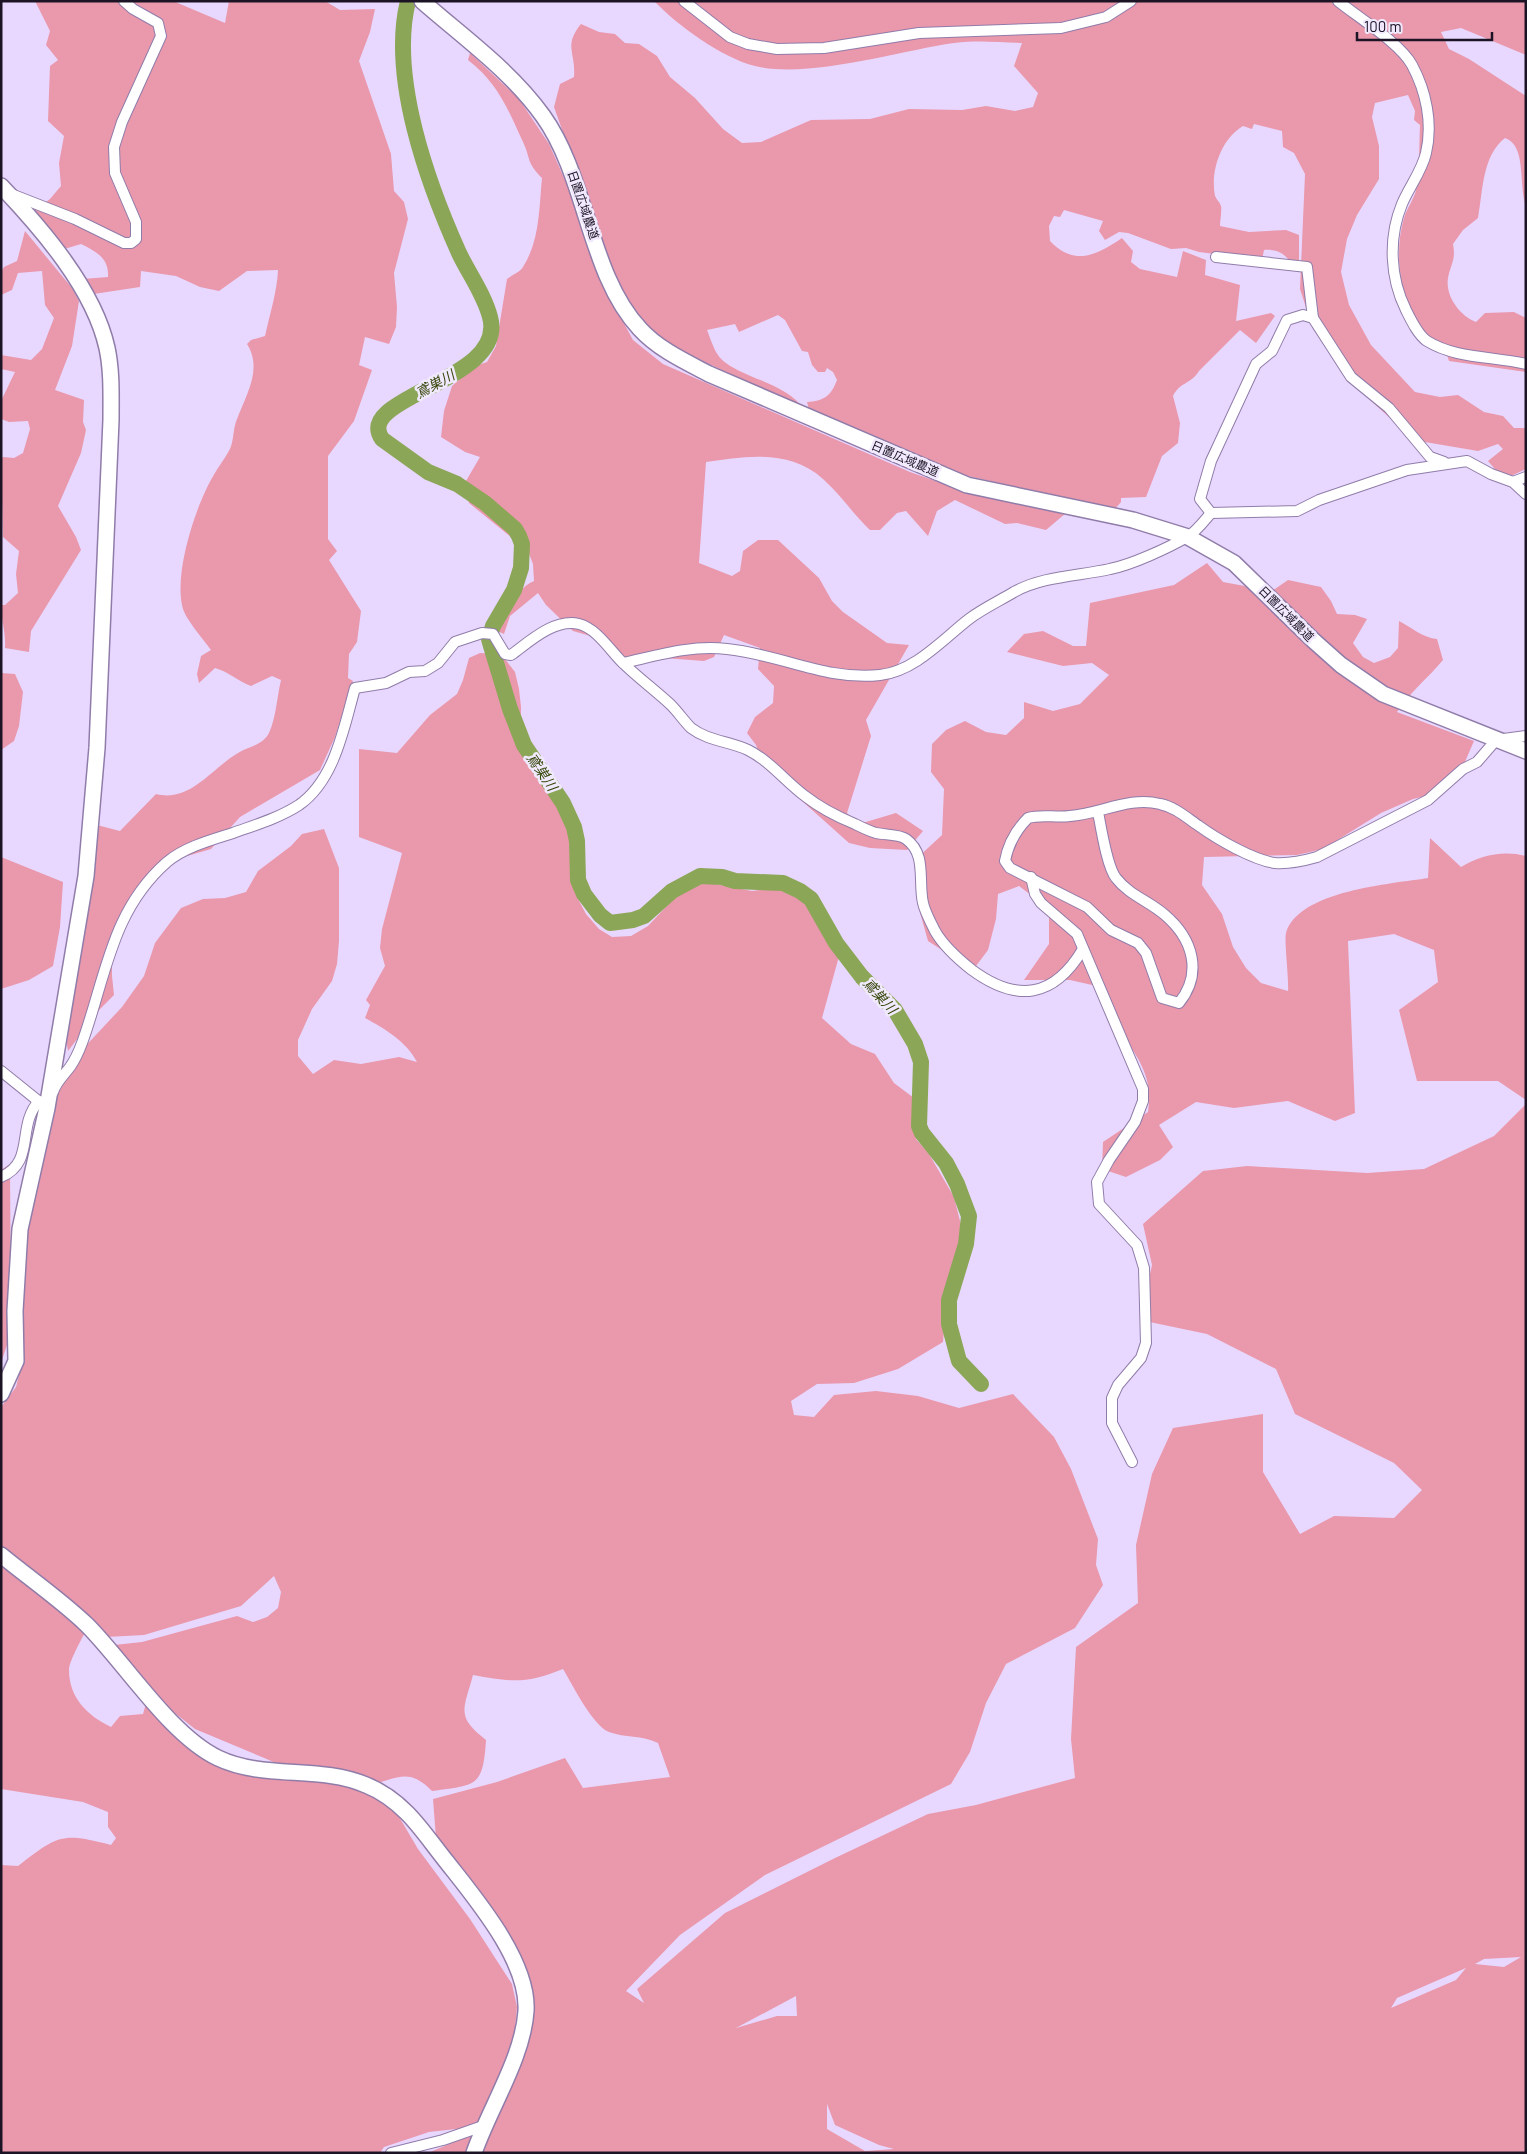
<svg xmlns="http://www.w3.org/2000/svg" width="1527" height="2154" viewBox="0 0 1527 2154" font-family="Barlow,'Noto Sans JP',sans-serif">
<style>
.green{fill:#ea98ac;fill-rule:evenodd}
.lines{fill:none;stroke-linecap:round;stroke-linejoin:round}
.river{stroke:#8ca657;stroke-width:16}
.street-casing{stroke:#907ca9;stroke-width:12}
.secondary-casing{stroke:#907ca9;stroke-width:18}
.street{stroke:#fff;stroke-width:10}
.secondary{stroke:#fff;stroke-width:15}
.labels{text-anchor:middle;stroke-width:5;stroke-linejoin:round;paint-order:stroke}
.street-label{font-size:12px;fill:#1c1425;stroke:#f1e9fd}
.water-label{font-size:14px;font-style:italic;fill:#37470b;stroke:#f1e9fd}
</style>
<rect width="100%" height="100%" fill="#e8d8ff"/>
<g class="green">
<path d="M35,1H173L225,23L229,1H325L340,10L375,9L370,32L359,61L391,154L394,191L404,202L408,219L394,273L397,307L396,327L389,344L365,337L359,365L372,370L354,421L328,456V539L337,551L329,560L361,611L357,642L349,654L348,678L353,681L335,737L320,770L240,817L211,849L160,864L134,892L112,938V976L114,995L100,1009L68,1051L64,1026L93,824L120,831L156,794C190,803 212,768 238,753C249,746 262,746 269,733C276,718 277,697 281,680L272,676L251,686C238,681 229,672 215,668L199,683L197,674L201,656L211,650C204,640 187,621 183,609C173,575 195,508 212,478C217,468 225,459 230,449C234,440 233,428 237,419C246,395 263,369 247,344L251,340L265,336C270,313 277,292 278,270L247,271L219,291L200,287L176,276L141,271L140,287L87,295L82,279L108,277C109,258 97,252 81,244L61,250L29,214L50,199L61,186L59,163L64,136L48,121L50,66L58,60L46,45L50,31Z"/>
<path d="M654,1H1526V55L1461,28L1441,32L1449,49L1469,59L1526,96V207C1518,183 1527,146 1505,138C1482,156 1483,191 1478,218L1463,230L1453,244C1456,260 1451,263 1448,278C1445,296 1460,316 1476,322L1485,313L1514,312L1526,318V372L1449,361L1443,343C1438,341 1430,338 1426,334C1400,304 1393,256 1404,218C1407,208 1414,199 1416,190C1420,169 1419,146 1420,125L1414,120L1415,111L1408,95L1375,103L1372,117L1379,146V179L1357,215L1347,239L1341,272L1349,305L1371,345L1415,392L1440,397L1458,395L1484,412L1503,416L1514,428H1526V469L1513,475H1500L1488,461L1503,449L1498,444L1478,451L1419,441L1401,428L1349,381L1313,329L1300,289L1305,174L1294,153L1283,147L1282,131L1254,124L1252,129L1243,126C1221,139 1210,171 1215,196C1216,199 1220,202 1221,206C1222,211 1220,220 1220,226L1249,232L1286,230L1299,235V261L1292,264C1284,253 1278,249 1264,250L1262,260L1199,252L1186,248L1171,249L1128,233L1119,232L1105,240L1099,231L1103,221L1064,210L1060,217L1054,216L1049,226L1050,241C1075,267 1097,255 1122,238L1133,251L1131,262L1140,269L1177,277L1183,251L1206,260L1205,275L1240,285L1236,321L1271,313L1275,316L1256,343L1240,330L1199,371C1191,384 1180,382 1173,396L1180,423L1178,443L1162,456L1146,497L1121,498V502L1115,509L959,474L809,410L807,402C824,401 831,396 837,380L833,372L827,368L825,372H818L812,365L808,352L802,351L785,320L778,315L739,332L735,324L707,330C710,337 713,348 718,355C733,377 788,382 803,409L680,350L658,336L642,319L617,285L554,107L560,84L574,77C576,52 563,46 581,24L599,32L615,34L625,43L639,44L657,56L670,77L695,98L723,129L742,143L761,142L811,120L870,119L909,109L962,110L986,106L1015,111L1033,107L1038,93L1014,66L1022,43C999,42 977,40 954,43C898,51 809,79 755,66C722,58 677,25 654,1Z"/>
<path d="M470,53L519,99L549,144L577,207L612,301L633,340L663,364L910,472L973,494L1066,513L1046,530L1017,523L1005,524L955,500L937,511L928,536L906,511L897,513L880,530H870C853,514 840,494 823,479C790,449 746,456 706,462L699,563L732,576L740,571L743,551L758,540H778L819,578L832,601L843,612L887,643L909,645L866,720L871,736L847,813L859,824L896,813L923,831L907,850L870,848L849,843L764,767L756,745L747,733L755,717L773,703L774,686L758,669L760,648L724,635L714,657L704,661L664,658L633,664L608,641L573,631L546,605L538,593L510,616L504,634L497,631C506,614 516,588 534,581L533,564L528,551L469,503L466,481L480,457L465,452L441,437L444,411L452,386L475,366L487,362L496,346L507,279C512,275 520,272 523,267C540,240 539,208 542,178C526,162 531,159 523,142C508,109 497,82 468,60Z"/>
<path d="M25,231L72,288L79,301L72,346L55,390L84,400L83,422L86,430L81,453L58,506L76,537L81,550L31,631L29,652L5,648C6,631 1,621 1,605H5L18,593L16,574L19,551L3,537L1,459L3,457L14,458L23,453L30,429L28,421L9,422L1,419V401L15,372L1,369V355L31,360L42,349L54,318L45,305L42,271L18,273L12,290L1,295V272L4,267L17,261Z"/>
<path d="M1207,563L1223,582L1272,591L1288,580L1321,587L1331,601L1337,614L1355,615L1367,619L1353,643L1363,657L1374,663L1390,657L1398,648L1399,621C1411,627 1423,638 1437,639L1443,660C1428,678 1410,692 1397,712L1474,741L1461,771L1443,792L1413,799L1381,813L1323,849L1297,855L1204,857L1202,885L1222,914L1233,947L1246,968L1261,983L1288,991C1289,978 1284,941 1286,933C1299,890 1392,884 1428,878L1430,838L1461,867C1481,855 1503,850 1526,856V1100L1498,1081H1417L1399,1010L1438,982L1434,950L1394,934L1348,941L1355,1113L1335,1121L1288,1101L1234,1108L1196,1102L1159,1125L1173,1147L1160,1160L1126,1177L1102,1169L1103,1142L1148,1112C1153,1073 1138,1061 1121,1030C1113,1016 1108,1001 1101,987L1070,980H1024L1049,944V909L1019,886L998,894L996,919L988,950L973,970L928,941L919,909L914,861L942,835L944,789L931,772L932,744L946,730L965,721L986,732L1006,735L1024,718V702L1053,711L1080,704L1109,675L1092,663L1063,666L1007,652L1024,634L1043,631L1073,646H1086L1090,603L1174,585Z"/>
<path d="M480,653L501,654L515,672L519,689L521,707L520,748L541,780L572,812L580,839L581,869L576,884L577,897L586,914L599,929L612,937L631,936L648,926L679,893L704,882L752,891L776,888L803,901L836,928L841,949L822,1018L851,1044L875,1054L894,1083L914,1098L916,1139L929,1154L954,1197L961,1225L958,1253L948,1284L943,1342L898,1369L854,1383L817,1384L791,1401L794,1415L814,1417L834,1395L876,1391L918,1396L959,1408L1013,1394L1054,1437L1071,1469L1098,1539L1096,1565L1103,1585L1075,1628L1006,1664L986,1703L970,1752L951,1784L765,1875L680,1935L626,1991L644,2003L637,1989L725,1913L835,1858L928,1814L976,1805L1075,1778L1071,1739L1076,1647L1138,1603L1136,1545L1152,1474L1173,1428L1263,1414V1472L1300,1534L1334,1516L1394,1518L1422,1490L1394,1463L1295,1414L1276,1369L1207,1334L1140,1320L1152,1265L1143,1224L1203,1171L1247,1166L1367,1173L1424,1169L1494,1136L1526,1104V2153H428L484,2129L531,2019L532,1990L521,1965L437,1851L433,1799L497,1782L565,1758L583,1788L670,1777L658,1743C642,1735 625,1738 609,1732C593,1726 572,1684 563,1669C526,1684 512,1682 473,1675C464,1709 455,1716 486,1740C483,1787 477,1785 432,1791C412,1771 403,1775 378,1783L356,1773L276,1763L195,1729L147,1691L105,1646L142,1642L237,1616L253,1622L267,1617L278,1608L281,1592L274,1576L241,1606L144,1635L106,1637L1,1549V1407L16,1387L23,1359L16,1290L51,1083L122,1007L144,976L155,943L181,908L203,899L225,898L246,892L258,871L291,846L302,834L324,829L339,868V941L337,964L332,981L312,1009L298,1040V1056L313,1074L334,1060L361,1064L399,1057L417,1062C406,1041 385,1029 365,1018L370,1005L366,1000L385,966L380,948L382,929L402,853L359,837V749L397,753L430,715L457,694L463,680L469,658ZM1521,1957L1504,1967L1475,1964L1484,1959ZM1466,1968L1456,1980L1391,2008L1397,1998ZM796,1996L797,2016H777L736,2028ZM827,2104L835,2125L879,2145L894,2149L865,2151L827,2129Z"/>
<path d="M1,673L15,674L23,692L19,726L14,741L1,750Z"/>
<path d="M1,857L63,882L60,927L53,966L29,980L1,989Z"/>
<path d="M10,1164L11,1333L1,1363V1170Z"/>
<path d="M1,1563L86,1630C82,1639 69,1661 69,1670C69,1698 88,1716 111,1727L120,1716L143,1714L147,1700L203,1757L341,1782L372,1793L398,1815L418,1849L470,1919L512,1984L517,2007L514,2039L483,2126L429,2132L384,2147L380,2153H1V1865L18,1866C58,1835 62,1832 111,1845L116,1838L108,1827V1812L83,1802L1,1789Z"/>
</g>
<g class="lines">
<path class="river" d="M408,1C389,77 428,184 459,253C469,274 484,294 490,317C508,381 353,396 382,439L428,472L457,484L485,503L515,529L519,536L522,544L521,568L514,590L493,626L489,639L491,646L510,709L524,745L563,803L574,827L577,841L578,880L584,894L600,915L610,923L633,920L644,916L672,891L700,876L722,877L735,881L783,883L800,891L811,899L836,943L862,977L895,1010L915,1044L921,1062L919,1126L922,1133L946,1163L957,1184L969,1216L966,1244L949,1300V1324L959,1361L981,1384"/>
<g class="street-casing">
<g id="street">
<path d="M684,1L730,37L748,44L777,49L824,48L919,33L1061,28L1106,17L1131,1"/>
<path d="M1338,1C1359,18 1400,43 1412,65C1426,91 1433,123 1426,153C1422,171 1409,187 1402,204C1388,238 1390,278 1406,310C1411,320 1418,335 1427,341C1456,359 1493,356 1526,364"/>
<path d="M11,194L75,219L124,243H131L136,239V222L115,173L114,147L122,122L161,36L158,23L133,9L124,1"/>
<path d="M1216,257L1307,267L1313,318"/>
<path d="M1513,482L1526,477"/>
<path d="M1211,513L1200,499L1211,461L1256,364L1272,351L1287,320L1303,315L1313,318L1351,377L1389,408L1430,457L1444,462"/>
<path d="M623,663C659,655 690,645 727,649C780,654 826,681 880,675C915,671 942,640 969,619C982,609 999,601 1014,592C1043,576 1079,576 1110,569C1131,565 1168,548 1187,537C1196,532 1204,521 1211,513L1297,511L1319,500L1407,470L1467,461L1491,474L1513,482L1526,494"/>
<path d="M1098,812C1101,827 1107,867 1116,878C1129,895 1149,901 1165,915C1193,939 1203,973 1179,1003L1162,998L1146,953L1138,943L1111,930L1087,907L1010,868L1005,861C1008,845 1016,830 1028,818C1041,814 1056,818 1070,816C1100,814 1130,796 1160,804C1175,807 1187,818 1199,826C1217,839 1253,860 1275,863C1289,864 1303,861 1317,857L1428,800L1463,769L1477,762L1496,740L1526,736"/>
<path d="M1031,877L1035,894L1041,903L1077,934L1143,1089V1101L1135,1122L1109,1160L1097,1182L1099,1204L1137,1245L1144,1268L1146,1343L1141,1358L1118,1385L1112,1398V1423L1132,1462"/>
<path d="M1,1071L47,1108L48,1105"/>
<path d="M53,1092C56,1082 64,1075 70,1067C75,1060 79,1051 82,1043C106,977 111,911 167,862C185,847 211,840 233,833C255,825 279,818 299,805C335,780 344,727 355,688L386,683L409,672L425,671L438,663L455,642L482,633L493,634L505,654L511,655C529,642 554,618 579,624C596,628 610,650 622,662C637,677 655,690 671,705C678,712 684,721 691,728C708,741 729,741 748,750C770,761 785,781 805,796C819,807 838,817 855,824C861,827 869,831 876,833C885,835 899,834 906,839C927,854 918,881 923,903C925,912 931,923 935,931C944,947 958,959 972,970C1017,1003 1054,998 1083,949"/>
<path d="M1,1177C36,1162 16,1126 39,1101"/>
<path d="M391,2153L443,2140L483,2126"/>
</g>
</g>
<g class="secondary-casing">
<g id="secondary">
<path d="M422,1C463,37 511,71 543,116C587,177 589,275 640,329C658,349 686,362 709,374L967,485L1133,520L1188,537L1234,563L1314,641L1341,665L1383,694L1526,751"/>
<path d="M1,186C42,229 94,289 107,348C112,371 111,396 111,420L97,748L86,876L47,1108L20,1229L15,1311L16,1361L1,1394"/>
<path d="M1,1555C29,1578 61,1600 87,1625C125,1663 170,1735 218,1758C264,1780 320,1765 366,1785C381,1791 395,1801 407,1813C421,1827 433,1845 446,1861C475,1898 529,1961 526,2011C523,2058 489,2109 474,2153"/>
</g>
</g>
<use href="#street" class="street"/>
<use href="#secondary" class="secondary"/>
</g>
<g class="labels">
<g class="street-label">
<text transform="translate(583 205) rotate(71)" y="4">日置広域農道</text>
<text transform="translate(905 459) rotate(23)" y="4">日置広域農道</text>
<text transform="translate(1286 614) rotate(45)" y="4">日置広域農道</text>
</g>
<g class="water-label">
<text transform="translate(435 384) rotate(-29)" y="5">鳶巣川</text>
<text transform="translate(542 772) rotate(56)" y="5">鳶巣川</text>
<text transform="translate(880 996) rotate(48)" y="5">鳶巣川</text>
</g>
</g>
<rect width="1527" height="2154" fill="none" stroke="#1c1425" stroke-width="5"/>
<path d="M1357 32v8h135v-8" fill="none" stroke="#1c1425" stroke-width="2.5"/>
<text x="1364" y="32" font-size="15" fill="#1c1425" stroke="#f1e9fd" stroke-width="4" paint-order="stroke">100 m</text>
</svg>
